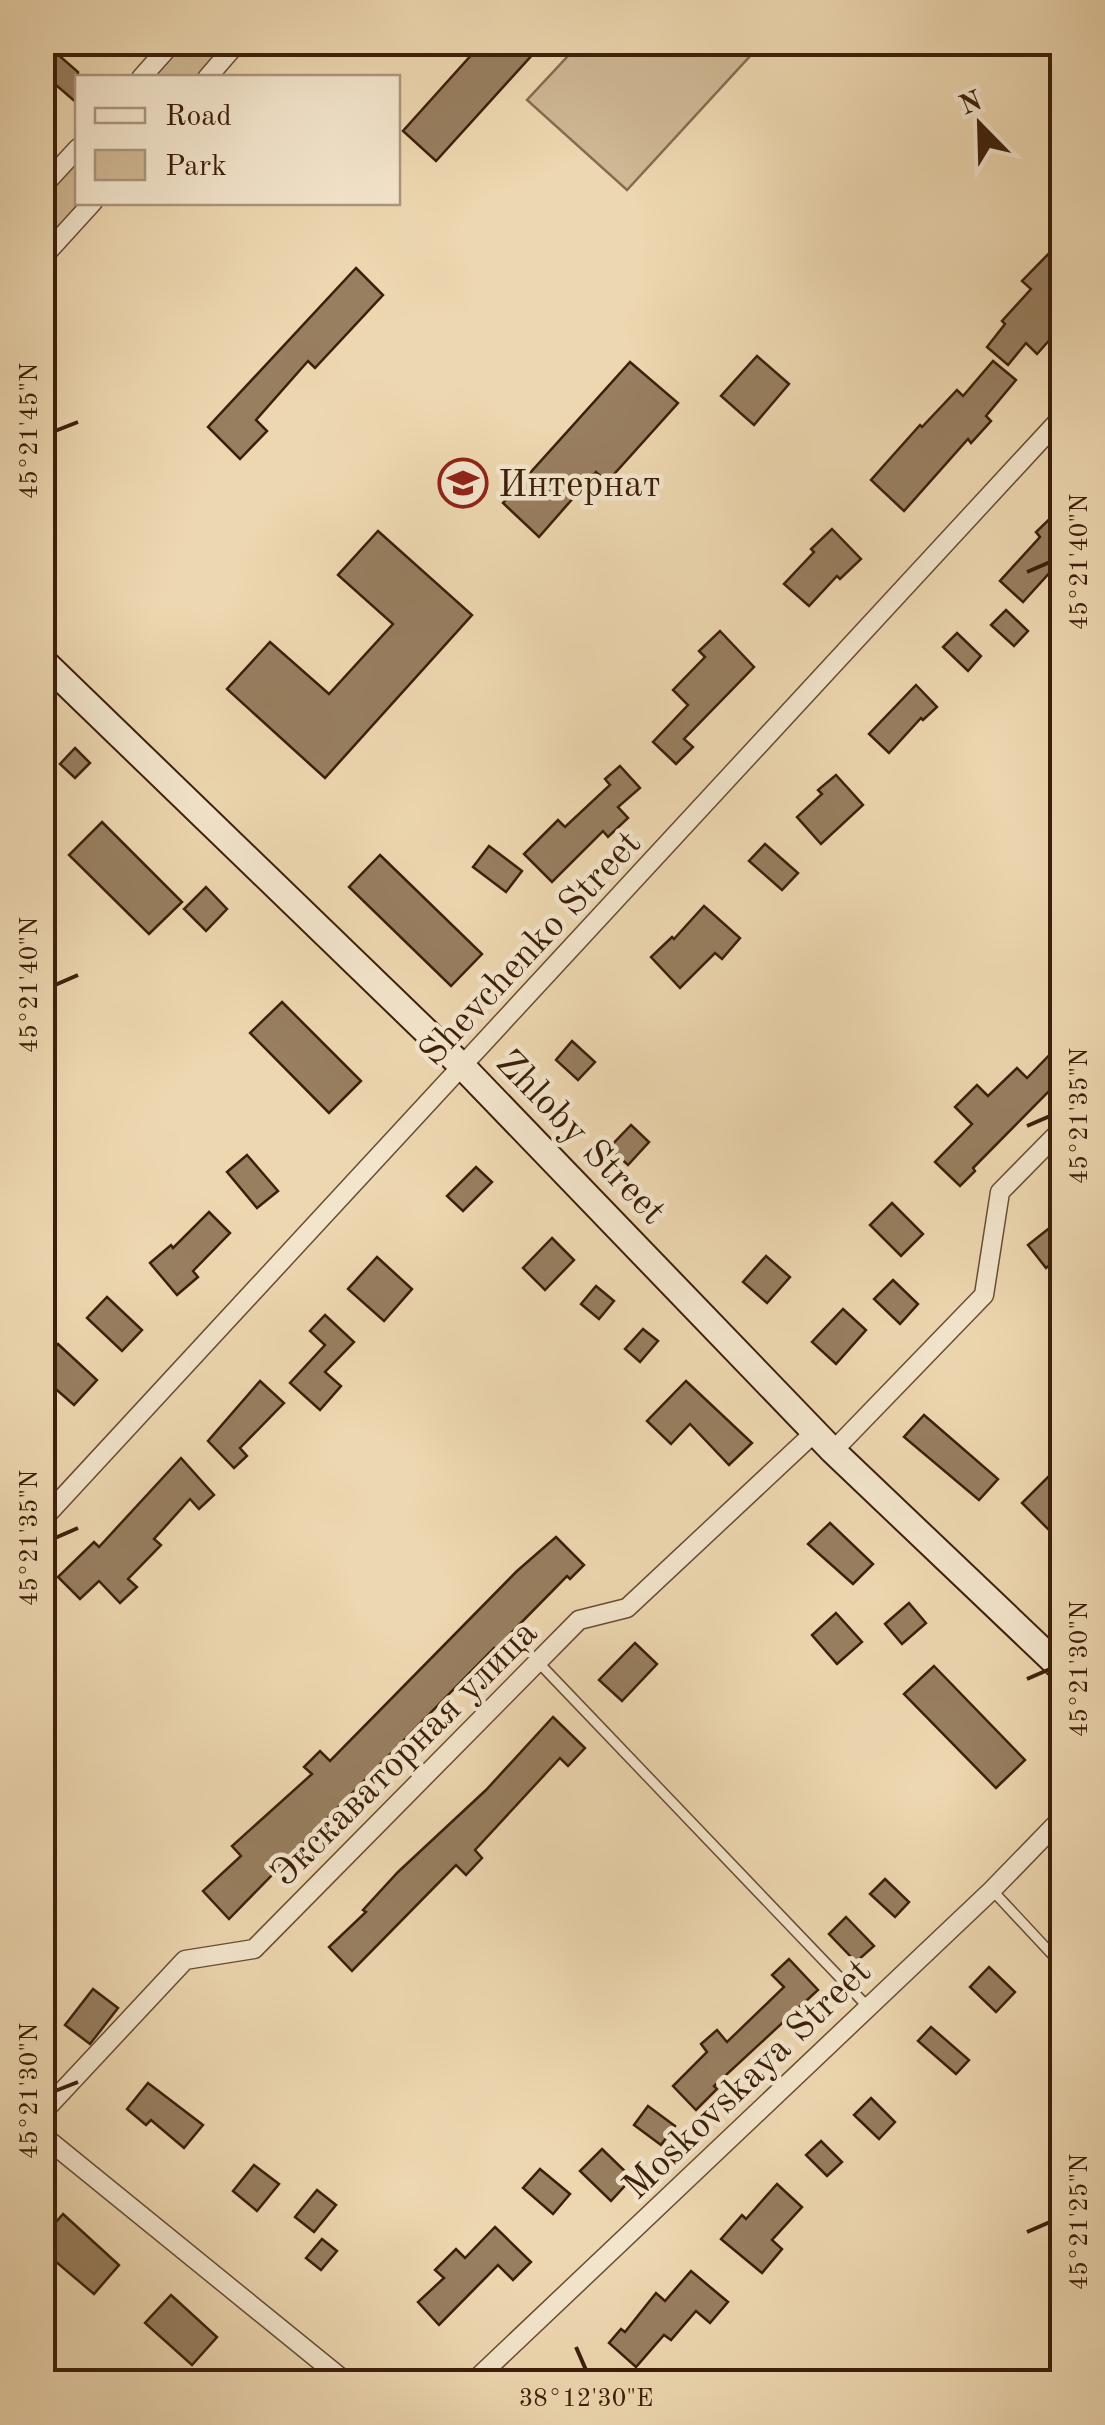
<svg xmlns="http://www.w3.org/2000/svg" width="1105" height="2425" viewBox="0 0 1105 2425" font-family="'Old Standard TT',serif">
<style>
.green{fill:#cfb894;stroke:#866c4f;stroke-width:2.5}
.building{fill:#987f60;stroke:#3c1f0a;stroke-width:2.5}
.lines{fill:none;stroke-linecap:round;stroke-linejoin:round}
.lane-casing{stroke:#684d34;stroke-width:12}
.street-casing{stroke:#684d34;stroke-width:21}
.secondary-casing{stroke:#3c1f0a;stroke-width:29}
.lane{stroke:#f3e5cc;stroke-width:9}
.street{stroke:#f3e5cc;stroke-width:18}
.secondary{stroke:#f3e5cc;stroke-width:25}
.ticks{fill:none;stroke:#3c1f0a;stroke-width:4}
.labels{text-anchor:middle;stroke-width:9;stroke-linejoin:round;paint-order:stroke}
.poi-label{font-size:38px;fill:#3c1f0a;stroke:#f3e5cc;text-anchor:start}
.street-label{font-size:38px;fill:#3c1f0a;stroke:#f3e5cc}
.neatline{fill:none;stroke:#3c1f0a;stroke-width:4}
.ticks-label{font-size:25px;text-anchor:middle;fill:#3c1f0a}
</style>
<rect width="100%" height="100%" fill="#edd7b0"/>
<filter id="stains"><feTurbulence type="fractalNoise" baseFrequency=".002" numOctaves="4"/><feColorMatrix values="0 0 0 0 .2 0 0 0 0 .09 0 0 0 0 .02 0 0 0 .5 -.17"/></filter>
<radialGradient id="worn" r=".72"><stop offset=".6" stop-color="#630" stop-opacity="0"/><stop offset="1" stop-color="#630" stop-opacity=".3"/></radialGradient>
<g class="green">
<path d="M178,43H240L209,77L146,78Z"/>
<path d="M580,43V42L762,43L627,190L527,100Z"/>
<path d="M77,154L78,202L98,203L43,265V192Z"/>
</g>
<g class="building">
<path d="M483,42H544L436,161L403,131Z"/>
<path d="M55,52L78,72V104L42,73V66Z"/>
<path d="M1062,240V326L1037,354L1026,343L1008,365L987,347L1005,324L1002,321L1031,289L1022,281Z"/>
<path d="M356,268L383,295L315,368L308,361L256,420L267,431L240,459L208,427Z"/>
<path d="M757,356L789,384L754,425L721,396Z"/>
<path d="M993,361L1016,380L986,416L991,421L971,443L968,439L904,511L871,480L920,425L922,427L957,390L963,396Z"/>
<path d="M630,362L678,403L607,482L596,472L539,537L503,503Z"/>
<path d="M1062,507V559L1023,602L1000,581L1040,537L1036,532Z"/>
<path d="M832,529L861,559L840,579L837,576L809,606L784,584L814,552L811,549Z"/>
<path d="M378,531L472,615L325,778L227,689L270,642L329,694L393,624L338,575Z"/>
<path d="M1006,610L1028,631L1014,646L991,625Z"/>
<path d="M720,631L754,667L684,739L693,747L676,764L653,742L688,705L673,690L705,657L699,651Z"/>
<path d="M957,633L981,656L968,671L943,647Z"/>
<path d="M916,685L937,707L923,720L921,718L889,753L869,734Z"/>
<path d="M75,748L90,763L75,778L60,764Z"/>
<path d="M620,766L640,788L618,807L628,818L608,837L603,831L552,882L524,854L558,820L565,827L610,785L605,779Z"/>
<path d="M836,775L863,805L821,844L797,817L822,794L818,790Z"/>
<path d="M102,822L182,902L149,934L69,855Z"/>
<path d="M765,844L798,873L782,890L749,861Z"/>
<path d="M489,846L522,871L506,892L473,867Z"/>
<path d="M380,855L482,954L451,986L349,887Z"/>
<path d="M206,887L227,909L206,931L184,909Z"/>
<path d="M704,906L740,938L722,959L715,953L680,988L651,957L672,937L674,939Z"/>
<path d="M282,1002L361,1081L329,1113L250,1033Z"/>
<path d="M572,1041L595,1062L578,1080L556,1060Z"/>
<path d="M1062,1042V1078L973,1168L975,1171L960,1186L935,1162L972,1124L955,1107L977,1085L988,1096L1017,1068L1027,1078Z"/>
<path d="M631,1125L649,1142L628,1165L609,1148Z"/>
<path d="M247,1155L278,1191L257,1208L227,1172Z"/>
<path d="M476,1167L492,1182L463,1211L447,1196Z"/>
<path d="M892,1203L923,1234L901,1256L870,1225Z"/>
<path d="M209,1212L230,1233L193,1271L198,1277L177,1295L150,1263L171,1245L173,1248Z"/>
<path d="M1062,1218V1255L1046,1268L1028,1245Z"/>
<path d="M552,1238L574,1260L545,1290L523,1268Z"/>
<path d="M766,1256L790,1277L767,1303L743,1282Z"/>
<path d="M377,1257L412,1289L384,1321L348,1289Z"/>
<path d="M893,1280L918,1304L900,1324L874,1299Z"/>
<path d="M596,1286L614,1301L599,1319L581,1304Z"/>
<path d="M107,1297L142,1330L122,1351L87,1318Z"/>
<path d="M843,1309L866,1330L836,1364L812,1342Z"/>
<path d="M325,1315L354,1342L325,1372L341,1386L320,1410L290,1383L325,1345L310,1331Z"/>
<path d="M643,1329L658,1341L640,1362L625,1349Z"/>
<path d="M58,1344L97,1380L74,1405L42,1377V1362Z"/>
<path d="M260,1381L284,1403L240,1448L247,1456L234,1468L208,1441Z"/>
<path d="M686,1381L752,1443L729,1465L690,1424L671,1444L647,1421Z"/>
<path d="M924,1415L998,1479L979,1500L904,1437Z"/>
<path d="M181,1458L214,1495L199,1509L190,1499L154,1539L161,1545L128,1579L137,1587L120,1603L99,1581L80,1599L58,1577L94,1542L99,1547Z"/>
<path d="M1051,1474L1062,1485V1543L1022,1503Z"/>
<path d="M830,1523L873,1564L853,1584L808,1544Z"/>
<path d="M556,1537L584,1565L570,1579L567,1576L508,1636L513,1641L500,1654L494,1648L229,1919L203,1891L241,1856L232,1846L312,1774L304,1767L320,1751L330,1761L517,1571Z"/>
<path d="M909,1603L926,1623L902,1644L885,1624Z"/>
<path d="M836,1613L862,1642L837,1664L812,1635Z"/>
<path d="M635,1643L657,1664L622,1701L599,1680Z"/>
<path d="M934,1666L1025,1760L996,1788L904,1694Z"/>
<path d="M553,1717L585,1748L568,1766L560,1758L475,1850L482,1858L466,1875L456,1865L352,1971L329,1947L366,1912L363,1910L398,1872L486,1790Z"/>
<path d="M885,1879L909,1902L895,1917L870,1894Z"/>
<path d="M846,1917L874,1946L856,1962L829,1934Z"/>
<path d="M789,1959L818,1990L714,2086L717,2089L696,2110L673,2086L707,2052L701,2044L717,2030L727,2042L784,1987L772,1975Z"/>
<path d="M989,1967L1015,1992L996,2012L970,1987Z"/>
<path d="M93,1989L118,2008L90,2044L65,2025Z"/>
<path d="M931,2027L969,2060L956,2074L918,2041Z"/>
<path d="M148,2083L203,2125L184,2148L151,2120L146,2125L127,2109Z"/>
<path d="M871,2098L895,2122L879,2139L854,2115Z"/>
<path d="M648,2106L675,2126L661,2145L634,2125Z"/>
<path d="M821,2141L842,2162L827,2176L806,2155Z"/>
<path d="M602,2149L632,2178L611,2201L580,2171Z"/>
<path d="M254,2165L279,2184L257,2211L233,2191Z"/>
<path d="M540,2169L570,2194L553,2214L523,2188Z"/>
<path d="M777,2184L802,2207L772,2240L782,2249L762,2273L721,2239L742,2215L746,2219Z"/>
<path d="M317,2190L336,2205L314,2232L295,2217Z"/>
<path d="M63,2214L119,2265L94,2294L42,2250V2238Z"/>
<path d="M495,2227L531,2262L513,2280L498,2265L439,2325L418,2302L444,2278L435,2270L456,2249L465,2258Z"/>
<path d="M322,2239L337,2251L321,2270L306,2258Z"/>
<path d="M691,2271L728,2302L710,2323L696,2311L671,2340L664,2335L636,2367L609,2343L621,2329L625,2332L656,2293L665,2301Z"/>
<path d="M171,2295L217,2337L192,2365L145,2323Z"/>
</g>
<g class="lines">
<g class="lane-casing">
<g id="lane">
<path d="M538,1662L868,2007"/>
<path d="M992,1890L1062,1965"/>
</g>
</g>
<g class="street-casing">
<g id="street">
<path d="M141,78L173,42"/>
<path d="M207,78L238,42"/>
<path d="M42,187L78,148"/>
<path d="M42,258L93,202"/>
<path d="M833,1451L984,1295L1000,1192L1062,1129"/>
<path d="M42,1520L1062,417"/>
<path d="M42,2113L185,1960L254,1949L579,1620L627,1608L815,1432"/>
<path d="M42,2135L346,2382"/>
<path d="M473,2382L992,1890L1062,1818"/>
</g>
</g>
<g class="secondary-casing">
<path id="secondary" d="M42,660L463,1067L833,1451L1062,1669"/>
</g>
<use href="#lane" class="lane"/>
<use href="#street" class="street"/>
<use href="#secondary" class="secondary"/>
</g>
<path class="ticks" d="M55,431L78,422M1027,572L1050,562M55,985L78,975M1027,1126L1050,1116M55,1538L78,1528M1027,1679L1050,1669M55,2091L78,2082M1027,2232L1050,2222M576,2347L586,2370"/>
<defs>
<g id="school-ring" transform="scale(2.5)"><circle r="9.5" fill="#f3e5cc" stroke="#8f2418" stroke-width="1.5"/><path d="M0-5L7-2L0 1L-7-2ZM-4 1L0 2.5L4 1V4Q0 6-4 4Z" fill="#8f2418"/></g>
</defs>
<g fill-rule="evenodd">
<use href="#school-ring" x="463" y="483"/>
</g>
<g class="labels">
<g class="poi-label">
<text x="498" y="496">Интернат</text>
</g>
<g class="street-label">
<text transform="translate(529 947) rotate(-47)" y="13">Shevchenko Street</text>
<text transform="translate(582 1136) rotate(46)" y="13">Zhloby Street</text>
<text transform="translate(403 1752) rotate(-45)" y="13">Экскаваторная улица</text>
<text transform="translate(746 2078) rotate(-44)" y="13">Moskovskaya Street</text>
</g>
</g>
<rect width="1105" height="2425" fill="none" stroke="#edd7b0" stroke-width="110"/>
<rect x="75" y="75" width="325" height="130" fill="#f3e5cc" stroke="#aa967e" stroke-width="2.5"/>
<rect x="95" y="108" width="50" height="15" fill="#f3e5cc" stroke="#aa967e" stroke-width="2.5"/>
<text x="165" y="125" font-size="30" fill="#3c1f0a">Road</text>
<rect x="95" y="150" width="50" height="30" fill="#cfb894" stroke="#aa967e" stroke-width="2.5"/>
<text x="165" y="175" font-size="30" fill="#3c1f0a">Park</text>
<g transform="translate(980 125) rotate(337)" stroke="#f3e5cc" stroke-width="8" paint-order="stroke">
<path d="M0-8L18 38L0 25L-18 38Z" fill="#3c1f0a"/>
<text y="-15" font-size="28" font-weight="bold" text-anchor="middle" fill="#3c1f0a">N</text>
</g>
<rect x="55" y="55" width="995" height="2315" class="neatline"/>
<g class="ticks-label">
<text transform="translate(28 431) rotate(-90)" y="9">45°21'45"N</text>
<text transform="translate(1078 562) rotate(-90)" y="9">45°21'40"N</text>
<text transform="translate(28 985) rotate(-90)" y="9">45°21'40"N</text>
<text transform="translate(1078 1116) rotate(-90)" y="9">45°21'35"N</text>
<text transform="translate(28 1538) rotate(-90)" y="9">45°21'35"N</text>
<text transform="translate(1078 1669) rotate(-90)" y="9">45°21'30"N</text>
<text transform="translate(28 2091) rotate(-90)" y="9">45°21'30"N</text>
<text transform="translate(1078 2222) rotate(-90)" y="9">45°21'25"N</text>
<text x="586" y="2406">38°12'30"E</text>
</g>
<rect width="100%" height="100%" filter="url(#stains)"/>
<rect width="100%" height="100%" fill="url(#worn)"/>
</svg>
